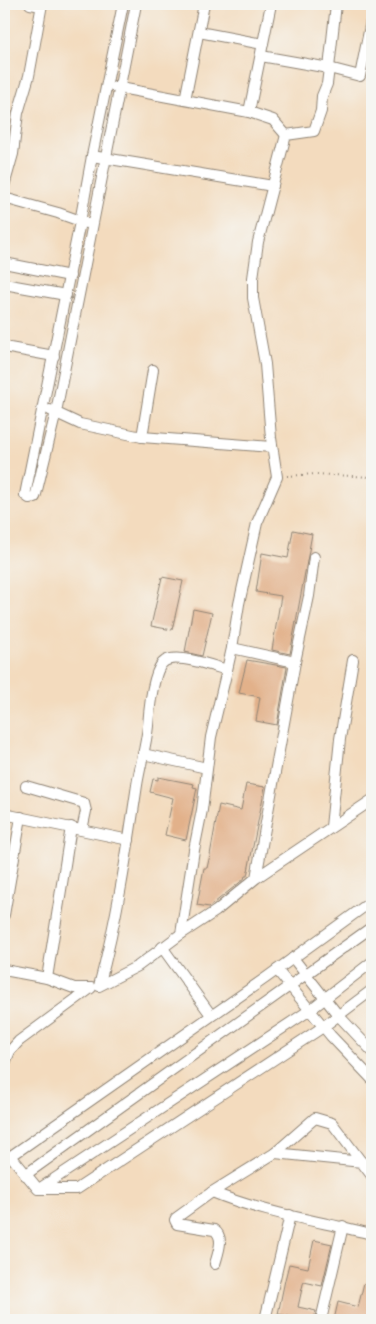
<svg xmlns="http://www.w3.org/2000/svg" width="376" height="1324" viewBox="0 0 376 1324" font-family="Pangolin,sans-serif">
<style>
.building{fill:#e2b18a}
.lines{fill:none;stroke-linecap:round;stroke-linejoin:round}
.minor-casing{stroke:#8f8374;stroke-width:12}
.path{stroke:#8f8374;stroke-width:2;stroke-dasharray:1 4;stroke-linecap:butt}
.minor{stroke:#fff;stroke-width:10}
</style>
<rect width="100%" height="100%" fill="#f6f6f2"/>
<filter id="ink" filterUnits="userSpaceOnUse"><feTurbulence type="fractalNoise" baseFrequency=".02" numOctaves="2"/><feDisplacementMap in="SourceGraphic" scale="10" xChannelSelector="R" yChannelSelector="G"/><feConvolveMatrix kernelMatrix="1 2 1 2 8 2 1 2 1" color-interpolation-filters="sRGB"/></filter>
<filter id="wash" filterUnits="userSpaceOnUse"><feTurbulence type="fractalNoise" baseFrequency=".0096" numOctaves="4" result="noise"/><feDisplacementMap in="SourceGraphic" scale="20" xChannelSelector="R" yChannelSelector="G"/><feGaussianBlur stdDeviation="1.12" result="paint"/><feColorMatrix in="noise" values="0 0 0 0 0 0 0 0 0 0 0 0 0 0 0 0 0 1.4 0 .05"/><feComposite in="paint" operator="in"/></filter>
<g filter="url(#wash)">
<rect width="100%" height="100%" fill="#f3dbbe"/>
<g id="blocks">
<g class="building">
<path d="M293,530L312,534L290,654L272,650L281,596L256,592L262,553L288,558Z"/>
<path d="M162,577L183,581L172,630L151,626Z"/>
<path d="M193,609L212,613L202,656L185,652Z"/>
<path d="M247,660L287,667L277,725L256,721L260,697L239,693Z"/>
<path d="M158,777L194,784L193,787L197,788L186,840L165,835L173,798L150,792L153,779L158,780Z"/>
<path d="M246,784L265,787L247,876H245L244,879L209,907L197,905L204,868H207L210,855L219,805L241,810Z"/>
<path d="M314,1240L332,1244L322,1286L304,1282L303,1284L298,1307L316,1311L314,1320H296L297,1318L278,1314L285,1280L289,1264L308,1268Z"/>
<path d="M364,1283L372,1285V1320H334L338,1302L358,1307Z"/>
</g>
</g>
</g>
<g filter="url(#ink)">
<use href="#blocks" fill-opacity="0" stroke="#8f8374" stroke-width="1"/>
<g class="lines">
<g class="minor-casing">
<g id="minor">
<path d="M30,4L42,6"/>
<path d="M123,4L92,156L80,222L25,495L29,498L35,497L36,494L56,412L136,4"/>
<path d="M271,4L249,112L273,120L286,135"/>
<path d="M199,32L263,44"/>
<path d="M261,56L329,68L336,4"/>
<path d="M115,87L249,112"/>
<path d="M185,100L204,4"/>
<path d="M92,156L273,186"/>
<path d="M4,186L13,154L18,113L29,76L42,4"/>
<path d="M4,198L58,213L86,223"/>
<path d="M4,263L70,276"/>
<path d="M4,284L66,295"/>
<path d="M4,347L54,356"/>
<path d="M50,410L80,424L142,437L272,447"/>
<path d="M142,437L153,370"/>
<path d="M232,648L239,604L257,523L277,477L271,438L265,364L253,298V278L258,242L286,135L314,131L321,111L322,96L327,84L329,68L360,76L372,16"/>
<path d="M295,662L309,596L314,557"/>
<path d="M143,754L207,768"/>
<path d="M26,786L84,803L86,811L82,830"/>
<path d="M4,814L129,840"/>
<path d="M331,827L340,739L353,660"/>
<path d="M256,878L295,662L232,648L227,670C213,666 177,653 165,661C153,668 149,712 148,726C146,746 140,766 137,785C127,853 117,920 99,986L138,966L181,934L216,911L256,878L372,800"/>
<path d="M372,901L267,977L11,1156L38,1189H77L323,1027L372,990"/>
<path d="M4,915L21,817"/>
<path d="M181,934L194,850L202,810L211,737L227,670"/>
<path d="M162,947L211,1015"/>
<path d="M293,958L338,1015L372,1051"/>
<path d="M4,970L47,978L74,988H90"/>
<path d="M277,970L331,1036L372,1079"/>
<path d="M47,978L71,827"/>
<path d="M4,1065L10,1051L19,1041L91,988"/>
<path d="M275,1153L362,1162"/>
<path d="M25,1175L372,927"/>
<path d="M39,1189L310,1010L372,962"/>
<path d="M212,1192C262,1213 319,1221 372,1234"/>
<path d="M215,1264C218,1253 225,1237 214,1230L177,1224L175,1220L176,1218L212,1192L275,1153L315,1118L332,1123L372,1176"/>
<path d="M265,1320L290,1215"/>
<path d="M321,1320L343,1226"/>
</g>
</g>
<path class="path" d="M287,476L315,474L372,477"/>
<use href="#minor" class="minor"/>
</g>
</g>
<rect width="376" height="1324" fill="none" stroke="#f6f6f2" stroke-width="20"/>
</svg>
